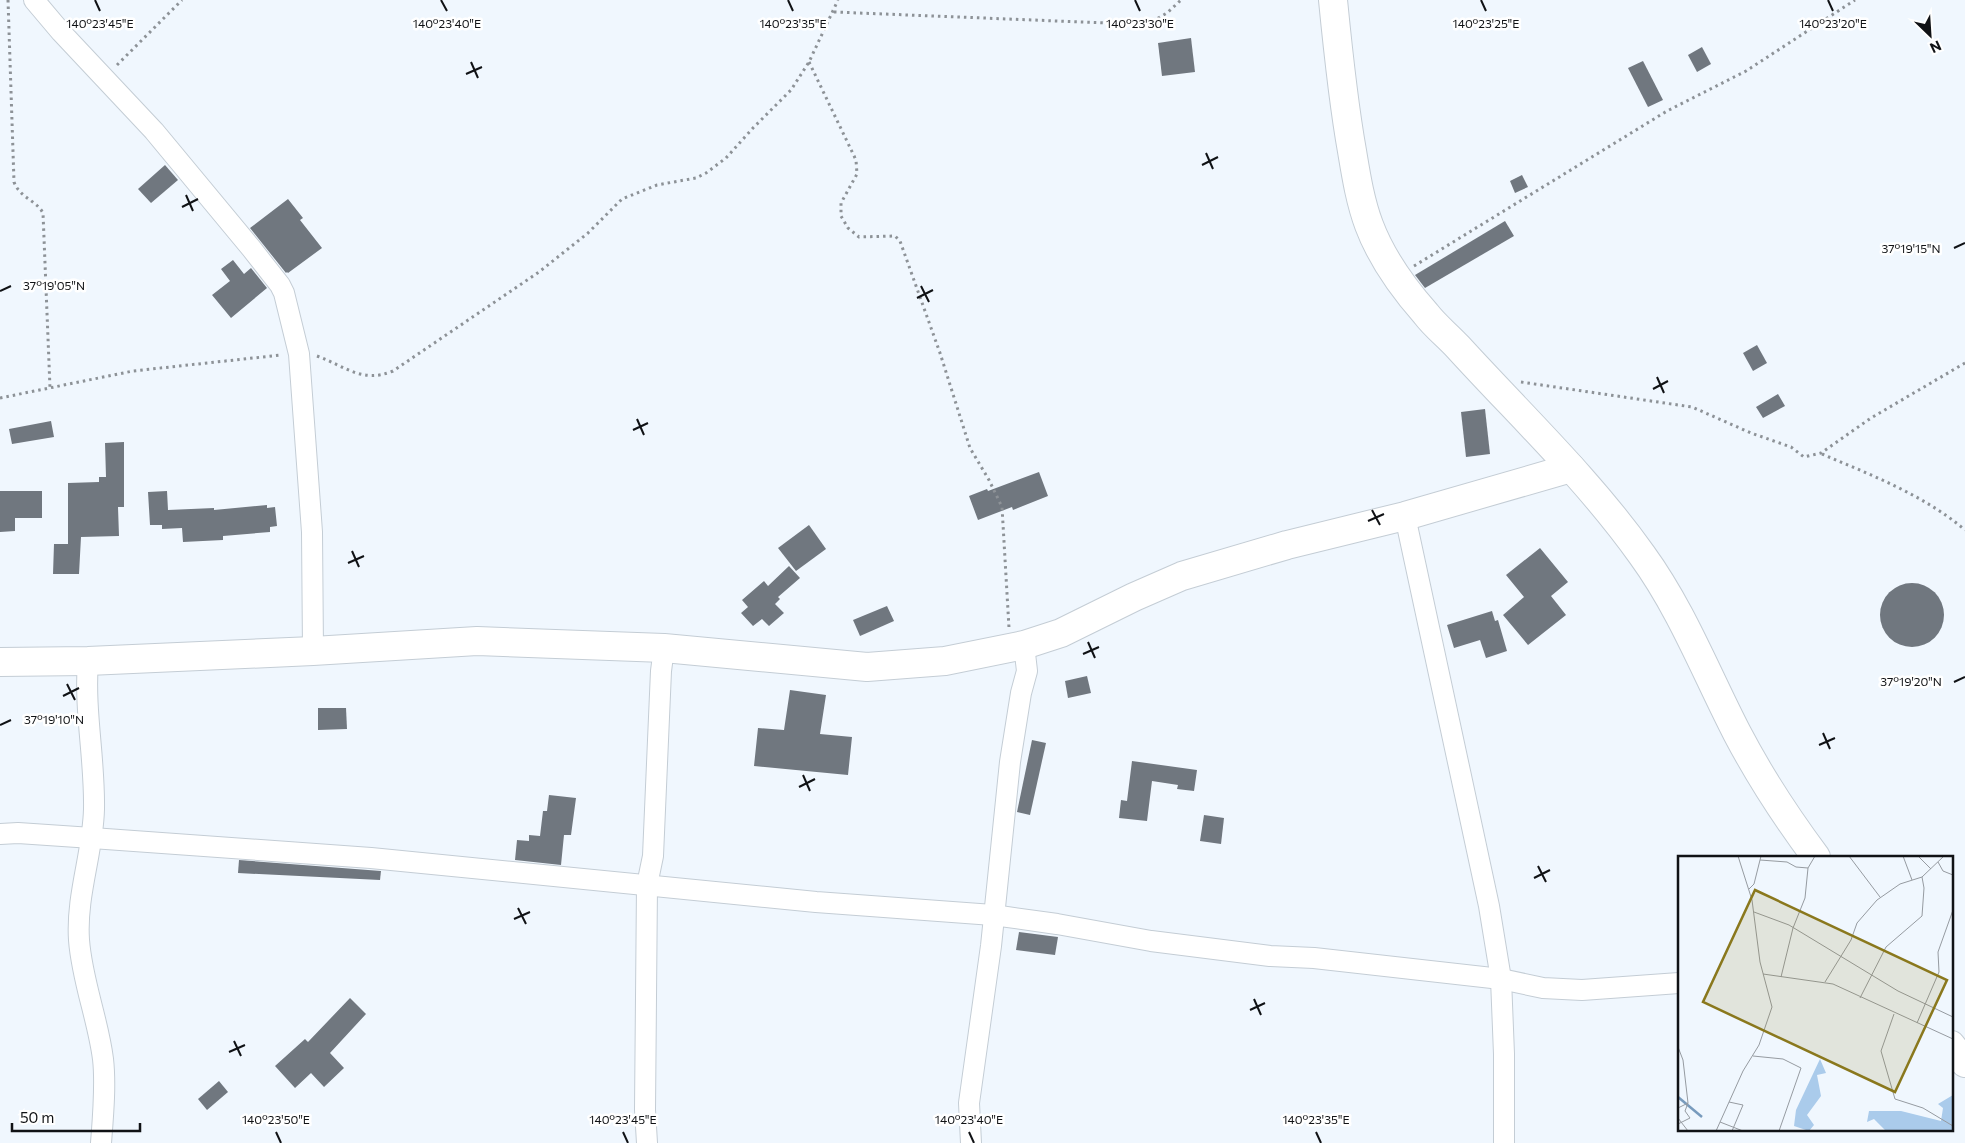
<svg xmlns="http://www.w3.org/2000/svg" width="1965" height="1143" viewBox="0 0 1965 1143" font-family="Commissioner,sans-serif">
<style>
.building{fill:#70777f}
.lines{fill:none;stroke-linecap:round;stroke-linejoin:round}
.street-casing{stroke:#c4cdd5;stroke-width:22}
.secondary-casing{stroke:#c4cdd5;stroke-width:30}
.path{stroke:#8d9297;stroke-width:3;stroke-dasharray:2.5 4;stroke-linecap:butt}
.street{stroke:#fff;stroke-width:20}
.secondary{stroke:#fff;stroke-width:28}
.ticks{fill:none;stroke:#101215;stroke-width:2}
.inset-river{fill:none;stroke:#789bbd;stroke-width:2.5}
.inset-road{fill:none;stroke:#969ba1;stroke-width:1}
.view{fill:#8a781d;fill-opacity:0.15;stroke:#8a781d;stroke-width:2.5}
.inset-edge{fill:none;stroke:#101215;stroke-width:2.5}
.ticks-label{font-size:12px;text-anchor:middle;fill:#101215;stroke:#fff;stroke-width:5;stroke-linejoin:round;paint-order:stroke}
</style>
<rect width="100%" height="100%" fill="#f0f7fe"/>
<g class="building">
<path d="M1191,38L1195,72L1162,76L1158,43Z"/>
<path d="M1702,47L1711,64L1697,72L1688,55Z"/>
<path d="M1643,61L1663,100L1648,107L1628,68Z"/>
<path d="M165,165L178,180L151,203L138,189Z"/>
<path d="M1522,175L1528,187L1515,193L1510,181Z"/>
<path d="M288,199L303,218L300,220L322,248L288,273L287,272L286,273L250,228Z"/>
<path d="M1505,221L1514,236L1425,288L1415,275Z"/>
<path d="M233,260L244,274L251,268L267,288L231,318L212,295L230,281L221,269Z"/>
<path d="M1757,345L1767,363L1753,371L1743,353Z"/>
<path d="M1778,394L1785,406L1763,418L1756,407Z"/>
<path d="M1485,409L1490,454L1466,457L1461,412Z"/>
<path d="M51,421L54,437L12,444L9,429Z"/>
<path d="M124,442V507H118L119,536L81,537L79,574H53L54,544H68V483L99,482V477H106L105,443Z"/>
<path d="M1039,472L1048,496L1013,510L1012,507L978,520L969,496L987,489L988,491Z"/>
<path d="M0,491H42V518H15V531L0,532Z"/>
<path d="M167,491L168,510L214,508V510L267,505V508L275,507L277,526L270,527V532L223,536V540L183,542L182,528L162,529V525H150L148,492Z"/>
<path d="M809,525L826,549L796,571L778,548Z"/>
<path d="M1540,548L1568,582L1551,596L1566,615L1528,645L1503,615L1524,597L1506,575Z"/>
<path d="M789,566L800,578L778,597L780,599L775,604L784,613L769,626L762,619L753,626L741,613L748,607L742,600L764,581L768,586Z"/>
<circle cx="1912" cy="615" r="32"/>
<path d="M887,606L894,621L860,636L853,620Z"/>
<path d="M1492,611L1495,621L1498,620L1507,651L1486,658L1480,640L1454,648L1447,625Z"/>
<path d="M1087,676L1091,693L1068,698L1065,681Z"/>
<path d="M790,690L826,695L820,734L852,737L848,775L754,766L758,728L784,730Z"/>
<path d="M318,708H346L347,729L318,730Z"/>
<path d="M1032,740L1046,743L1030,815L1017,812Z"/>
<path d="M1132,761L1197,770L1194,791L1177,789L1178,785L1152,781L1147,821L1119,818L1121,800L1127,801Z"/>
<path d="M549,795L576,798L571,835H564L561,865L515,860L517,840L529,841V835L540,836L543,811H547Z"/>
<path d="M1204,815L1224,818L1221,844L1200,841Z"/>
<path d="M239,860L381,871L380,880L238,873Z"/>
<path d="M1019,932L1058,937L1055,955L1016,950Z"/>
<path d="M350,998L366,1014L330,1053L344,1068L324,1087L311,1073L295,1088L275,1066L305,1039L308,1042Z"/>
<path d="M219,1081L228,1092L207,1110L198,1099Z"/>
</g>
<g class="lines">
<g class="street-casing">
<g id="street">
<path d="M34,0L61,32L154,131L251,248L280,285L284,293L299,354L312,532L313,651"/>
<path d="M1405,516L1489,906L1501,979L1504,1054V1143"/>
<path d="M88,661C84,711 95,759 94,809C93,853 76,895 79,940C82,981 98,1019 103,1059C106,1085 103,1117 101,1143"/>
<path d="M0,834L18,833L92,838L371,858L816,902L993,915L1057,924L1151,941L1270,956L1314,958L1501,979L1543,988L1582,990L1679,983"/>
<path d="M647,1143L645,1110L647,885L653,856L661,671L664,648"/>
<path d="M971,1143L969,1103L991,946L1010,762L1021,693L1027,671L1024,645"/>
</g>
</g>
<g class="secondary-casing">
<g id="secondary">
<path d="M1333,0C1338,51 1343,101 1352,151C1356,175 1360,201 1369,225C1381,257 1403,288 1426,314C1435,326 1447,335 1458,347C1520,415 1588,479 1642,555C1682,610 1706,673 1737,733C1760,777 1787,818 1816,857"/>
<path d="M0,662L88,661L313,651L477,641L664,648L867,667L945,661L1024,645L1061,633L1134,597L1182,576L1287,545L1405,516L1571,468"/>
<path d="M1951,1045L1965,1063"/>
</g>
</g>
<g class="path">
<path d="M8,0L14,182C20,198 36,200 43,213L50,388"/>
<path d="M834,12L1132,24L1153,21L1167,13L1181,0"/>
<path d="M809,62L856,160L857,174L841,203V216L848,228L859,237L895,236L900,241L940,353L970,448L989,480L1002,507L1009,628"/>
<path d="M117,65L182,0"/>
<path d="M1414,266L1667,111L1746,71L1855,0"/>
<path d="M317,356C345,366 362,384 393,371L539,272L588,233L622,199L657,185L696,178L706,173L726,158L753,128L791,90L809,62L838,0"/>
<path d="M1521,382L1692,407L1751,433L1791,447L1804,457L1821,453L1871,418L1965,363"/>
<path d="M0,398L133,371L281,355"/>
<path d="M1822,454C1871,475 1924,495 1965,530"/>
</g>
<use href="#street" class="street"/>
<use href="#secondary" class="secondary"/>
</g>
<path class="ticks" d="M95,0L100,11M441,0L447,11M788,0L793,11M1135,0L1140,11M1481,0L1486,11M1828,0L1833,11M471,62L478,78M466,74L482,67M1206,153L1213,169M1202,165L1218,157M186,195L193,211M182,207L198,199M1954,248L1965,243M921,286L929,302M0,291L11,286M917,298L933,290M1657,377L1664,393M1653,389L1668,381M637,419L644,435M633,430L648,423M1372,510L1380,525M1368,521L1384,514M352,551L359,567M348,563L364,556M1088,642L1095,658M1083,654L1099,647M1954,682L1965,677M67,684L75,700M63,696L79,688M0,725L11,720M1823,733L1830,749M1819,745L1835,738M803,775L810,791M799,787L815,779M1538,866L1546,882M1534,878L1550,870M518,908L526,924M514,919L530,912M1254,999L1261,1015M1250,1010L1265,1003M234,1041L241,1056M229,1052L245,1045M276,1132L281,1143M623,1132L628,1143M969,1132L974,1143M1316,1132L1321,1143"/>
<g transform="translate(1678 856)">
<rect width="275" height="275" fill="#f0f7fe"/>
<path d="M142,203L148,217L139,219L143,240L129,259L136,269L131,275L116,270L118,254ZM275,239V275H208L196,263L189,266L191,255H223L263,265L265,252L260,248Z" fill="#aacbeb"/>
<path class="inset-river" d="M0,241L24,261"/>
<path class="inset-road" d="M171,0L202,41M225,0L234,24M240,0L253,13M82,4L109,6L118,11L130,12M260,6L265,15L275,19M71,33L76,28L83,0M76,56L111,69L220,135L275,161M85,118L155,128L275,183M103,121L115,72L127,42L130,12L137,0M147,126L173,84L179,67L199,44L222,28L244,21L266,0M182,142L208,91L244,60L246,32L244,21M216,158L203,195L217,243L245,252L275,270M239,167L261,116L260,96L275,54M0,191L5,204L10,247L0,252M75,200L105,203L123,212L101,275M51,246L65,249L54,275M0,262L10,275M42,266L65,275M0,268L12,262L7,255L10,247M38,275L65,215L81,189L94,151L82,106L74,44L60,0"/>
<path class="view" d="M77,34L269,124L217,236L25,146Z"/>
<rect width="275" height="275" class="inset-edge"/>
</g>
<g class="ticks-label">
<text x="100" y="28">140°23'45"E</text>
<text x="447" y="28">140°23'40"E</text>
<text x="793" y="28">140°23'35"E</text>
<text x="1140" y="28">140°23'30"E</text>
<text x="1486" y="28">140°23'25"E</text>
<text x="1833" y="28">140°23'20"E</text>
<text x="1911" y="253">37°19'15"N</text>
<text x="54" y="290">37°19'05"N</text>
<text x="1911" y="686">37°19'20"N</text>
<text x="54" y="724">37°19'10"N</text>
<text x="276" y="1124">140°23'50"E</text>
<text x="623" y="1124">140°23'45"E</text>
<text x="969" y="1124">140°23'40"E</text>
<text x="1316" y="1124">140°23'35"E</text>
</g>
<g transform="translate(1930 35) rotate(155)" stroke="#ffffff" stroke-width="4" paint-order="stroke">
<path d="M0-4L9 19L0 12L-9 19Z" fill="#101215"/>
<text y="-8" font-size="14" font-weight="bold" text-anchor="middle" fill="#101215">N</text>
</g>
<path d="M12 1123v8h128v-8" fill="none" stroke="#101215" stroke-width="2.5"/>
<text x="20" y="1123" font-size="15" fill="#101215" stroke="#ffffff" stroke-width="4" paint-order="stroke">50 m</text>
</svg>
